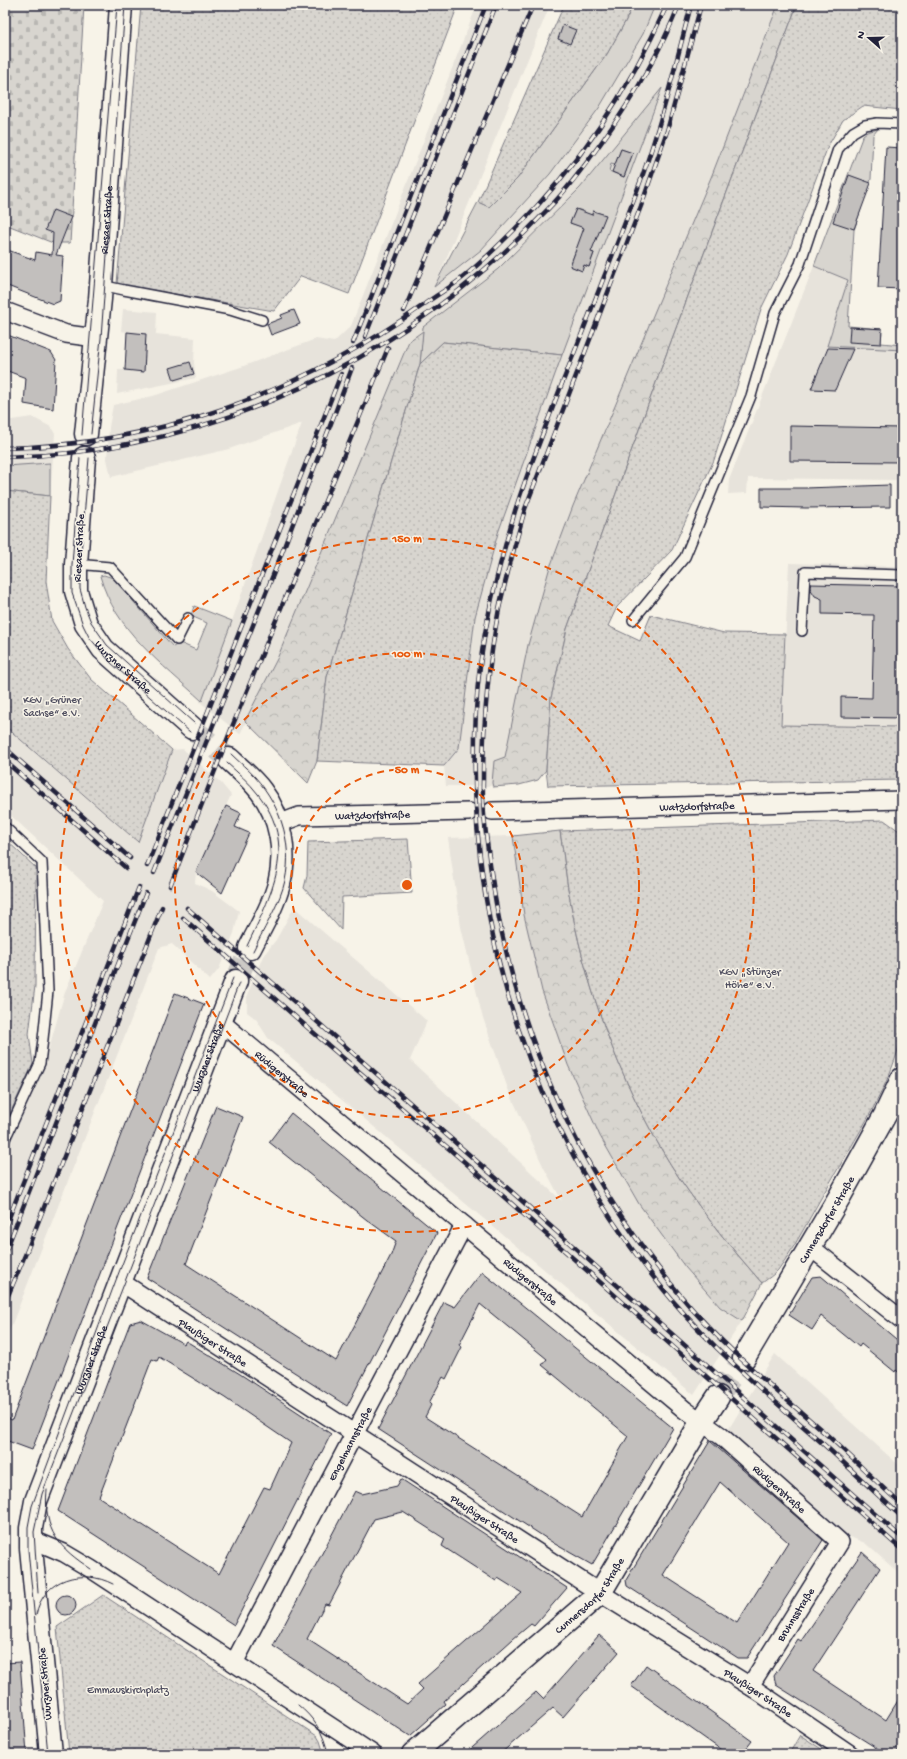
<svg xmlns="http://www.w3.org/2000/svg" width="907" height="1759" viewBox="0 0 907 1759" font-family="'Gochi Hand',sans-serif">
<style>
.built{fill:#e7e3db}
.grass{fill:#d8d5cf;stroke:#7d7c85;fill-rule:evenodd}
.forest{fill:url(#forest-crowns);stroke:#7d7c85}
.cemetery{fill:url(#cemetery-stones);stroke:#7d7c85}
.park{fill:url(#park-dots);stroke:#7d7c85}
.building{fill:#c2bfbd;stroke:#22223b;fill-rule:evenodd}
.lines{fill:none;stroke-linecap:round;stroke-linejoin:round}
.street-tunnel{stroke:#ccc9c5;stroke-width:17;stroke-dasharray:17 8;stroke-linecap:butt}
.secondary-tunnel{stroke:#ccc9c5;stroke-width:22;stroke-dasharray:22 11;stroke-linecap:butt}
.lane-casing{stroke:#22223b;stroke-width:12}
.street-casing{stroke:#22223b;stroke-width:20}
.secondary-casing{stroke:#22223b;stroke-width:25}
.lane{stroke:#f7f3e8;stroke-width:9}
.street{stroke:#f7f3e8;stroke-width:17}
.secondary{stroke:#f7f3e8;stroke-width:22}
.tram{stroke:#22223b;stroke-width:1}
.rail-casing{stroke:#22223b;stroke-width:4.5}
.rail{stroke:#f7f3e8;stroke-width:3;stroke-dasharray:9;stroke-linecap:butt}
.ring{fill:none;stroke:#e8590c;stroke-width:2;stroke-dasharray:7 5}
.labels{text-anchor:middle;stroke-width:3;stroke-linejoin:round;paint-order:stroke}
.street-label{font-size:11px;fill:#22223b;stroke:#f7f3e8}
.park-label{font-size:11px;fill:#504f60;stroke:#f7f3e8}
.centre{fill:#e8590c;stroke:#f7f3e8;stroke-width:2}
.ring-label{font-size:12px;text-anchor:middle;font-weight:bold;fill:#e8590c;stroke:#f7f3e8;stroke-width:3;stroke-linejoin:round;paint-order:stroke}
</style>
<defs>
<pattern id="forest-crowns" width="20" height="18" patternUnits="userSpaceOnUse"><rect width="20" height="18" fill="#d8d5cf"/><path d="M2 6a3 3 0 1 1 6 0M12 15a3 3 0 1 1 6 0" fill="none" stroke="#b9b7b3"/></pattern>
<pattern id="cemetery-stones" width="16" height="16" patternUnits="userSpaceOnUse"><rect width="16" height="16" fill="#d8d5cf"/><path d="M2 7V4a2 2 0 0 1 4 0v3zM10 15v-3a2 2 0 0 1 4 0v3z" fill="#b9b7b3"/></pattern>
<pattern id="park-dots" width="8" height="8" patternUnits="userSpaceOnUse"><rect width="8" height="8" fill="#d8d5cf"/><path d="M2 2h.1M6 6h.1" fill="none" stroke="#b9b7b3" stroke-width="1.8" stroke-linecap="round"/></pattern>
</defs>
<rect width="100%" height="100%" fill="#f7f3e8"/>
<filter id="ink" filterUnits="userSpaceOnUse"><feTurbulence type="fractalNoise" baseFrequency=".025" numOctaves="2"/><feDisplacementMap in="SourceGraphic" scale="8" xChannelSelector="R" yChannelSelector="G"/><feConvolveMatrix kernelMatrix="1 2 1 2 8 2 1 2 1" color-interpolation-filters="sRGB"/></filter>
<g filter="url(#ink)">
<g class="built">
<path d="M477,5H550L437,281L478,202L489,207L517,179L607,54L625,22L633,5H797L666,355L567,629L551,698L546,770L538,780L512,786H446L444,766L459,748L475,617L498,533L562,355L443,342L420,364L422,334L277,659L240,734L200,702L232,621L302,423L229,449L111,477L107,459L109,427L113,405L153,396L241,367L316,339L334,342L351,326Z"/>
<path d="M814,266L849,280L827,346L902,350V514H895L896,480L748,478L747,493L728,494L729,480Z"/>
<path d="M123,309L157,312L156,334L195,338L194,363L196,378L117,394L118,370H125L127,332L121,331Z"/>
<path d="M32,417L51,427L55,434L50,496L5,491V421Z"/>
<path d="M789,563L902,567V727L781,726Z"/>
<path d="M5,726L137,842L172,750L183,749L221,783L231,795L196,872L195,883L212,891L239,911L234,933L219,969L210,980L172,944L159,948L5,1342V1153L45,1062L65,992L103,901L5,810Z"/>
<path d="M513,836L524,915L542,991L568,1065L600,1136L639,1204L685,1267L720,1307L742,1321L694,1395L268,1038L256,1019L247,1012V995L263,956L276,940L294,907L427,1021L410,1060L562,1201L543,1166L508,1089L482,1015L461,927L448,838Z"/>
<path d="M775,1354L902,1468V1576L865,1543L845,1535L728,1430Z"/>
</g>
<g class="grass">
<path d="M633,5H655L643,34L599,108L550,174L481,250L434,287L478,202L489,207L517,179L607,54L625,22Z"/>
<path d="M662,88L562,355L443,342L420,364L423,327L498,269L580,188ZM621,149L632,153L624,177L609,171L611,164L615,165ZM576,209L583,211L577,225L570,223ZM593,211L605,215L595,242L583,237ZM577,247L594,253L589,267L583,265L581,270L570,266Z"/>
<path d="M878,129L873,135L871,179L854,230L848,326L882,329L881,343L902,345V350L827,346L848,280L814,266L863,135L867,132Z"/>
<path d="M50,463V496L5,491V466Z"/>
<path d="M104,575L113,578L173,647L180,643L196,650L207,623L191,616L194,606L232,621L202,701C162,664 115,630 100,576Z"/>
</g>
<g class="forest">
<path d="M778,5H797L666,355L567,629L551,698L546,770L538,780L519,785L493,787L492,783L494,761L505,757L528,645L549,570L573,506L712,175Z"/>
<path d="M423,331L420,364L327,677L317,761L308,783L245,721L277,659L409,341Z"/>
<path d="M560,831C564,855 566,881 571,905C588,998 628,1101 680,1179C705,1216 733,1250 762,1283L742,1321L720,1307L685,1267L639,1204L600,1136L568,1065L542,991L524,915L513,836Z"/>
</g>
<path class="cemetery" d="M5,5H84L70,243H53L5,224Z"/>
<g class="park">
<path d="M141,5H458L349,294L301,276L274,311L117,284Z"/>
<path d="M564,5H633L625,22L607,54L517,179L489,207L478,202Z"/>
<path d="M797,5H902V110L863,106L843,120L828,146L788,254L761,309L714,460L672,550L617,607L608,626L640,641L651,615L724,633L785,634L781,725L898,727L897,739H902V780L548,786L546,770L551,698L567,629L666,355Z"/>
<path d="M443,342L562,355L498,533L475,617L459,748L444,766L317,761L327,677L420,364Z"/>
<path d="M5,491L50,496L46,581L52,621L68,649L91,679L172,750L138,842L5,726Z"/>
<path d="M884,820L902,833V1033C893,1084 854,1140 828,1186C812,1213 797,1244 778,1270C774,1275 767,1279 762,1283C733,1250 705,1216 680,1179C628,1101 588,998 571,905C566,881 564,855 560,831Z"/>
<path d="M5,839L36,868L35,986L29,1034L33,1064L5,1124Z"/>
<path d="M408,839L412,893L342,897L341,930L304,888L307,876L308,842Z"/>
<path d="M103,1595L317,1736L320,1741L324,1754H69L57,1627Z"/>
<path d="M800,1735L829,1754H789Z"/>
</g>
<g class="building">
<path d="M563,25L576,30L570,44L558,39Z"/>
<path d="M886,147L902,148V289L878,288Z"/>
<path d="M621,149L633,153L624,177L612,172Z"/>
<path d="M849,175L871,183L854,229L833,222Z"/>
<path d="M576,209L592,215L593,211L606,215L591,252L594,253L589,267L584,265L582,271L570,266L584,228L570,223Z"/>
<path d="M53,210L71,217L56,255L63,256L60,301L53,304L5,285V249L35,260L36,252L52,255L53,233L45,230Z"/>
<path d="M294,310L300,324L271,335L267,324L282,318L281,315Z"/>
<path d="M850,327L882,329L881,344L849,342Z"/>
<path d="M127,332L146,334L144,372L125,370Z"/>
<path d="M5,334L51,352L56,360L53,409L24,404L26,378L5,370Z"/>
<path d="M828,348L853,349L835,390L811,389Z"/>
<path d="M190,362L194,374L174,380L170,368Z"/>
<path d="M790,426L902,428V462L790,461Z"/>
<path d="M890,485V507L806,508L761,507V488H806Z"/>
<path d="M810,584L902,586V718L841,717V697L872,698L874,615L822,614V599L815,596L810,588Z"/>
<path d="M226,806L241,813L235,827L249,833L222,893L196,872Z"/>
<path d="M175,993L204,1004L32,1450L5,1440V1417L12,1420Z"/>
<path d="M216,1106L243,1117L186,1264L336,1361L391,1255L396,1241L367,1220L269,1142L291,1113L437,1233L347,1406L147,1278Z"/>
<path d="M482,1272L673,1428L592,1565L555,1544L378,1429L444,1302L455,1307ZM480,1304L547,1359L542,1365L628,1436L582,1517L425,1417L431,1405L429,1403L443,1377L446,1379L462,1347L459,1345Z"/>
<path d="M821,1276L902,1344V1375L896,1370L895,1372L861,1344L859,1347L821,1316L812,1330L789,1315L812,1277Z"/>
<path d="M141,1320L184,1344L186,1341L240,1374L331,1434L234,1625L58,1511L130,1323ZM159,1357L225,1398L291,1443L270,1489L264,1487L219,1574L99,1497L152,1359L157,1361Z"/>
<path d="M710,1441L823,1540L747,1658H738L627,1586L626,1580ZM720,1482L788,1542L737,1623L663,1575Z"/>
<path d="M401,1479L567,1588L534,1626L531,1624L513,1639L444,1701L446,1704L410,1736L273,1646L355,1491L362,1494L397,1486ZM403,1512L445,1539L442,1546L496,1581L498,1578L522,1593L418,1684L423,1689L407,1704L307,1639L325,1604L329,1605L374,1519Z"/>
<path d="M862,1552L880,1568L813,1671L886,1720L902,1694V1744L896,1753L892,1754H886L776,1685L774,1676L798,1639L801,1641Z"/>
<circle cx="66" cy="1605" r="10"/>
<path d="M599,1635L619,1652L563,1717L553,1708L500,1754H465L536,1692L543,1699Z"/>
<path d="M20,1662L27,1754H5V1663Z"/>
<path d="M646,1665L752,1741L742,1754H727L631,1686Z"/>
</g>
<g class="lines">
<path class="street-tunnel" d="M469,812L492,811"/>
<g class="secondary-tunnel">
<path d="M192,728L229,759"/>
<path d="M236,981L250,948"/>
<path d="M718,1397L744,1358"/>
</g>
<g class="lane-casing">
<g id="lane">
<path d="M101,285L124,290L230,310L262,320"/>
<path d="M76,564L110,567L177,640L188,618"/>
<path d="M633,620L685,557L751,396L775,313L800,264L838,149L853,132L865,125L877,123L902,124"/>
<path d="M802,631L805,572L902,575"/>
<path d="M5,827L42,862L48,991L43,1039L40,1063L5,1139"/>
</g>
</g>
<g class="street-casing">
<g id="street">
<path d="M5,311L66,334L96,338"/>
<path id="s1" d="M492,811L902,800"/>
<path id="s2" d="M278,824L299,816L469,812"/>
<path id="s3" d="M221,1022L685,1410L721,1436L840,1542L750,1686"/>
<path d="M809,1246L902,1320"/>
<path id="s4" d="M121,1282L600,1593L750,1686L850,1754"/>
<path d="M31,1539L64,1553L91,1569L373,1754"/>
<path id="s5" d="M234,1663L464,1225"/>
</g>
</g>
<g class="secondary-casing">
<g id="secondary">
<path id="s6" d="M86,434L100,299L121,5"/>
<path id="s7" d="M84,458L76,564V591L86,624L103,649L192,728"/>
<path d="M229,759C240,769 252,779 261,791C281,817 287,853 279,884C273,907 260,928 250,948"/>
<path id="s8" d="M744,1358L840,1196L885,1115L902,1079"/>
<path id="s9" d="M51,1754L31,1548V1528L36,1501L236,981"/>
<path id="s10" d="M413,1754L600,1593L702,1421L718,1397"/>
</g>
</g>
<use href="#lane" class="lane"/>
<use href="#street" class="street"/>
<use href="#secondary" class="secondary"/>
<g class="tram">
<path d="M91,434L101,338L125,5"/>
<path d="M82,435L117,5"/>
<path d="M80,458L72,565V593L83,625L89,637L111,663L190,732"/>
<path d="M89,458L80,565V589L85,607L91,622L107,645L194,723"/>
<path d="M231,754C239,762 248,769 255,777C282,807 295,849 283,888C276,910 263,930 253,951"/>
<path d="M227,763C238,773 249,782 258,794C299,846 271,895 247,946"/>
<path d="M47,1490C43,1531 59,1548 91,1569"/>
<path d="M38,1593L34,1532L42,1494L124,1284L239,983"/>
<path d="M36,1615C43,1578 82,1568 113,1584"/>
<path d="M44,1650L48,1692"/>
<path d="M298,1705C314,1718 324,1733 328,1754"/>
<path d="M48,1754L28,1550V1527L32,1506L116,1280L233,978"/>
</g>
<g class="rail-casing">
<g id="rail">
<path d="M691,5C676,63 662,121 642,177C615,251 585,325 556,399C542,436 527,473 515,511C496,576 479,643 476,711C464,928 532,1135 673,1301C718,1354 769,1396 821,1442C848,1466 874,1492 902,1517"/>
<path d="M701,5L667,131L641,206L525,509C516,542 506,576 499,609C488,665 483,724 483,781C482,811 487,842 491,872C513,1029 579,1175 681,1296C724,1348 776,1390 826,1434C852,1457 876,1482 902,1505"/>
<path d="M404,311L533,5"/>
<path d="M365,337L496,5"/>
<path d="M353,343L486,5"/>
<path d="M5,448C157,445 299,393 422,306C433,297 446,290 457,282C477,267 496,248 513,231C578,167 630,88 667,5"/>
<path d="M5,457C211,453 406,359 547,210C568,189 586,164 603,140C633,98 660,53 679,5"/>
<path d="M5,748L130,858"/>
<path d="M5,761L126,868"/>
<path d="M147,866L341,374"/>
<path d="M154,873L281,555L352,368"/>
<path d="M170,886L232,727L388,348"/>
<path d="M187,908L512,1192L902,1538"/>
<path d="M183,918L307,1027L468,1165L902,1550"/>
<path d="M5,1228L139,887"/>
<path d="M5,1253L146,893"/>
<path d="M5,1303L28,1248L162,907"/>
</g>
</g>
<use href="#rail" class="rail"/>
</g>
</g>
<g class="ring">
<circle cx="407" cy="885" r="116"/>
<circle cx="407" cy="885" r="232"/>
<circle cx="407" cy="885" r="347"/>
</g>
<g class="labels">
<g class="street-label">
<text dy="4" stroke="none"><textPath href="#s6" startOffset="215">Riesaer Straße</textPath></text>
<text transform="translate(78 548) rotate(-87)" y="4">Riesaer Straße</text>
<text dy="4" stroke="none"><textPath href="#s7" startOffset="225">Wurzner Straße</textPath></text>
<text dy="4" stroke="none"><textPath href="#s1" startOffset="205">Watzdorfstraße</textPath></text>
<text dy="4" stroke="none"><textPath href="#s2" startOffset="96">Watzdorfstraße</textPath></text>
<text dy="4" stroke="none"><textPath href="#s9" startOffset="730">Wurzner Straße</textPath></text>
<text dy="4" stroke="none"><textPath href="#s3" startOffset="80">Rüdigerstraße</textPath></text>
<text dy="4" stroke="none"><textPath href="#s8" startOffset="161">Cunnersdorfer Straße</textPath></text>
<text dy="4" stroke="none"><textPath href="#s3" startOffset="404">Rüdigerstraße</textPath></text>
<text dy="4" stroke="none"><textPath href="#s4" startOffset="110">Plaußiger Straße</textPath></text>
<text dy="4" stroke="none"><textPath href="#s9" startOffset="406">Wurzner Straße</textPath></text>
<text dy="4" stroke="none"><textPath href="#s5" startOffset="248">Engelmannstraße</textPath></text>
<text dy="4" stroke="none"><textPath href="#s3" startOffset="728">Rüdigerstraße</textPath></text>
<text dy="4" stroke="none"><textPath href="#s4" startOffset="434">Plaußiger Straße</textPath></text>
<text dy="4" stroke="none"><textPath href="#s10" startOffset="238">Cunnersdorfer Straße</textPath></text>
<text transform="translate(795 1614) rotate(-58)" y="4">Bruhnsstraße</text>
<text transform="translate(44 1684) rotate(-95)" y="4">Wurzner Straße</text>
<text dy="4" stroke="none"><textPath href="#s4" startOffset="758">Plaußiger Straße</textPath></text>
</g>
<g class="park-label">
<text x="52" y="703">KGV „Grüner<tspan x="52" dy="13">Sachse“ e.V.</tspan></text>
<text x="750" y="975">KGV „Stünzer<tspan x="750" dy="13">Höhe“ e.V.</tspan></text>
<text x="128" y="1693">Emmauskirchplatz</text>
</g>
</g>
<circle cx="407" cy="885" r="6" class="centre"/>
<g class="ring-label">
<text x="407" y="542">150 m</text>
<text x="407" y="657">100 m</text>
<text x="407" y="773">50 m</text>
</g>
<rect width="907" height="1759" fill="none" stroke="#f7f3e8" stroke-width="20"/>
<rect x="10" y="10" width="887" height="1739" fill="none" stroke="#22223b" stroke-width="1.5" filter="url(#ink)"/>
<g transform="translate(869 38) rotate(290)" stroke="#f7f3e8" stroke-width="3" paint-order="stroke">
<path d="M0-3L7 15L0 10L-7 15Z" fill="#22223b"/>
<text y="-6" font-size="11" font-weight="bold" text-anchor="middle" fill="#22223b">N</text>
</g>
</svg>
